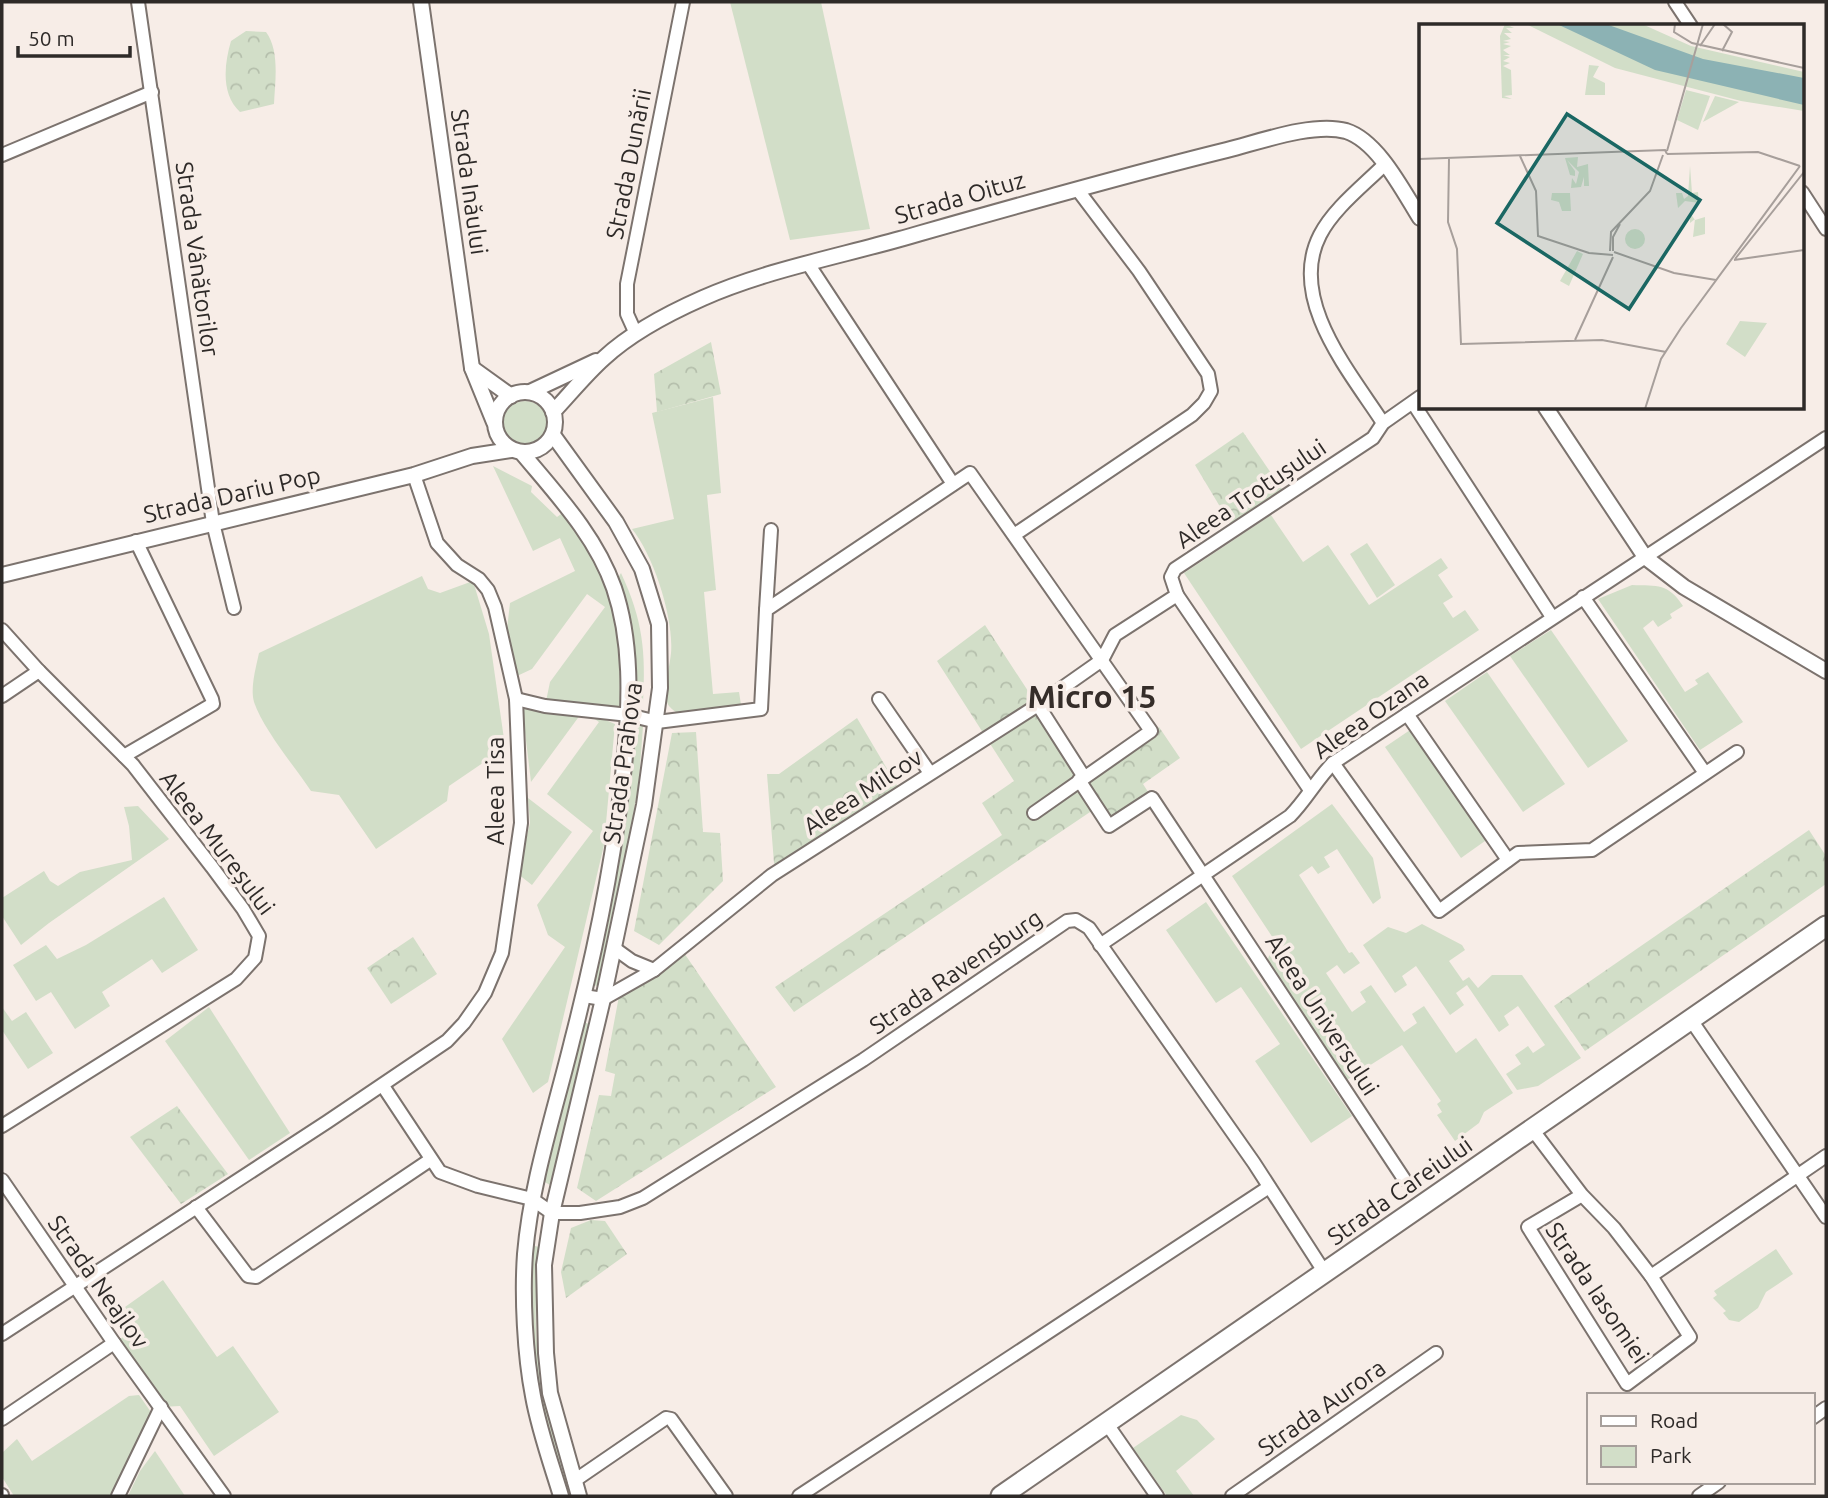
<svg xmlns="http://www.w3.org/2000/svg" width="1828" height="1498" viewBox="0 0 1828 1498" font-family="Ubuntu,sans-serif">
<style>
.green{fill:#d2dec8}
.forest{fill:url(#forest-crowns)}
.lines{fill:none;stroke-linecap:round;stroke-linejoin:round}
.minor-casing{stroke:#7c736e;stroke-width:16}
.tertiary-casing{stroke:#7c736e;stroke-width:18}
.primary-casing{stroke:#7c736e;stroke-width:23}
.minor{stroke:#fff;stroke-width:12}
.tertiary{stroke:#fff;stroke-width:14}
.primary{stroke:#fff;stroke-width:19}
.labels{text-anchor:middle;stroke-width:7;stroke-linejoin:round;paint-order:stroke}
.street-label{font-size:24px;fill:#2e2a28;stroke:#f7ede7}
.district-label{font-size:32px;font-weight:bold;fill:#352d29;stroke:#f7ede7}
.inset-road{fill:none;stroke:#a79f9b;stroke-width:2}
.view{fill:#1a6763;fill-opacity:0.15;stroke:#1a6763;stroke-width:3.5}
.inset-edge{fill:none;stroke:#2e2a28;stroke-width:3.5}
</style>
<defs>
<pattern id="forest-crowns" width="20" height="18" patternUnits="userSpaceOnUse" patternTransform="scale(1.75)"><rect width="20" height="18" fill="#d2dec8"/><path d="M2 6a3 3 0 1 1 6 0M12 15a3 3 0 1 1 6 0" fill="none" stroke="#b5bfac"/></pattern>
</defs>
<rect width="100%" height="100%" fill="#f7ede7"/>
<g class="green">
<path d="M730,2H821L870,229L790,240Z"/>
<path d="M713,397L721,493L707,495L716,590L704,592L713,694L739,692L742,711C720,714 686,726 669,706C662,697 670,665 671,653C674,619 654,556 632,529L674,519L652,413Z"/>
<circle cx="525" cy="423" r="22"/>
<path d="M493,466L532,486L531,492L557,517L568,509L614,586L628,702L602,713L587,712L615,724L604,845L548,1082L533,1093L502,1039L565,947L548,935L537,905L593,831L547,794L599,722L583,711L531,782L522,707L566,709L545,706L550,682L605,607L587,594L532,669L517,676L507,629L510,603L575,571L560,538L533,551Z"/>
<path d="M1271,515L1303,562L1328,545L1369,605L1441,558L1448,568L1438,575L1453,597L1443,603L1453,618L1465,610L1479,630L1301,749L1184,573Z"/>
<path d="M1367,543L1395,585L1377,598L1350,554Z"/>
<path d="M621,573C643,620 646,652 643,703L634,702L633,636L618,578Z"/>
<path d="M422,576L428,589L440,593L473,581L489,634L504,739L496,754L449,786L447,801L376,849L339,795L311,791C295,767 263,729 254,702C250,688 256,667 259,653Z"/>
<path d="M1632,585C1658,586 1668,583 1683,606L1670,614L1672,618L1658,627L1653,620L1643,628L1685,692L1698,684L1695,680L1708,672L1743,722L1700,750L1598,599Z"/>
<path d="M1551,630L1628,741L1588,768L1510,656Z"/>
<path d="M1487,672L1565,784L1523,812L1445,701Z"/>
<path d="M635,725L643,726L639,781L628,844L598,986L592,985L625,827Z"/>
<path d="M1416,726L1492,836L1461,858L1385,747Z"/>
<path d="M528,798L572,832L532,885L518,874L530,823Z"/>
<path d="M1332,804L1373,858L1381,898L1373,904L1337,849L1324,857L1330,867L1318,874L1312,866L1299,875L1349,953L1352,952L1360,963L1344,974L1337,965L1326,973L1352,1012L1366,1002L1360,992L1371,985L1404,1032L1417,1023L1412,1014L1424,1006L1456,1053L1476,1038L1513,1093L1484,1112L1479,1123L1455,1141L1437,1115L1442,1112L1437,1104L1441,1101L1402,1045L1342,1083L1265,966L1275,941L1232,876Z"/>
<path d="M138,806L169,839L49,923L21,945L2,916V898L44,871L50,881L58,886L80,872L132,860L129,826L124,807Z"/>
<path d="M164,897L198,950L162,973L152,959L102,992L110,1006L75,1029L51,992L36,1001L13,965L46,945L57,959L86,945Z"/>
<path d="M1206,902L1352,1116L1311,1143L1255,1061L1280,1044L1241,987L1216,1003L1166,930Z"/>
<path d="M1422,924L1462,945L1465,950L1449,961L1463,981L1469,977L1478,988L1492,975H1522L1581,1058L1538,1086L1517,1090L1506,1074L1521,1064L1515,1055L1528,1046L1533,1053L1545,1045L1518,1006L1504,1016L1509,1025L1499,1032L1467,985L1456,993L1464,1005L1450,1015L1416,966L1402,976L1407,985L1395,993L1363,945L1388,927L1406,933Z"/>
<path d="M2,1007L12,1021L26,1012L53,1053L28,1069L2,1030Z"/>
<path d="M209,1007L290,1133L249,1160L165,1041Z"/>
<path d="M581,1021L589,1024L550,1185L543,1181Z"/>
<path d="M531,1245L539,1247C537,1279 534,1312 537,1344C541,1397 560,1446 574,1496H563L537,1401L529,1304Z"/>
<path d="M1776,1249L1793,1274L1766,1292L1758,1308L1739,1322L1729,1320L1723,1313L1726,1311L1713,1298L1717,1295L1714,1291Z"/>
<path d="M163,1280L217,1357L233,1346L279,1412L214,1456L180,1406L161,1407L114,1343L138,1327L125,1307Z"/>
<path d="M139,1395L155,1418L118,1496H14L2,1477V1453L17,1439L32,1461L129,1396Z"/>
<path d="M1181,1415L1197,1420L1215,1439L1176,1471L1194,1496H1167L1133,1448Z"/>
<path d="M155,1451L185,1496H128L140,1471Z"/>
</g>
<g class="forest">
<path d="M246,31L266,32C280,51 275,82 274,104L240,112C221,94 224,65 231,41Z"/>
<path d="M711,342L721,394L657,412L654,374Z"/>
<path d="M1243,432L1286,495L1234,530L1195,465Z"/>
<path d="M985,625L1084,777L1159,727L1180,758L1143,784L1152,798L1109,826L1096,808L794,1012L775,987L1002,835L982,803L1014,781L937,661Z"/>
<path d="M857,718L899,789L777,868L774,863L767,774H779Z"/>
<path d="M696,732L703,832L720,833L723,881L659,945L634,931L672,733Z"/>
<path d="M1809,830L1826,856V884L1585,1051L1554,1006Z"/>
<path d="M413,937L437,974L391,1004L367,968Z"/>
<path d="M682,950L776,1087L596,1201L577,1188L599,1095L611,1096L615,1074L605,1071L619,996Z"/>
<path d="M177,1106L228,1174L181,1204L130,1137Z"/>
<path d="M591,1220L605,1221L627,1254L566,1298L561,1272L571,1228Z"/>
</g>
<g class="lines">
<g class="minor-casing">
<g id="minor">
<path d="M138,2L213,523L234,608"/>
<path d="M1675,2L1691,26"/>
<path d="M2,155L152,92"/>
<path d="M1802,192L1826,229"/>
<path d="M809,265L953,484"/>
<path d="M636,334L627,314V284L683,2"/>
<path d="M1413,403L1552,617"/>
<path d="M1383,423C1350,372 1287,299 1320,235C1334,208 1363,186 1385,164"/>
<path d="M1014,535L1192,415L1204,403L1211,391L1208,374L1139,271L1077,189"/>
<path d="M1177,595L1310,790"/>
<path d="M1583,597L1705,773"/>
<path d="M766,610L771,530"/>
<path d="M2,630L39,671L133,765L212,867L243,909L259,936L255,958L236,979L2,1126"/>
<path d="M2,696L39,671"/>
<path d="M516,699L545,706L629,715L657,722L761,709L766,610L970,473L1151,731L1034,813"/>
<path d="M879,699L930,773"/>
<path d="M1038,705L1084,777"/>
<path d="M1407,714L1508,860"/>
<path d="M124,756L213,704L212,699L136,541"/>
<path d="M1333,763L1439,911L1518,853L1592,850L1737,752"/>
<path d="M1079,780L1109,826L1152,798L1404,1179"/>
<path d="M1100,945L1290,816C1306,800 1317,779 1333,763L1826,438"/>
<path d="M614,948L632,961L654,970"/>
<path d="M584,996L603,999L654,970L772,875L1038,705L1102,660L1115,635L1177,595L1171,577L1175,569L1373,438L1383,423L1420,397"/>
<path d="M1691,1020L1826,1217"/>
<path d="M383,1086L440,1172L478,1186L532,1199L552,1213H580L620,1207L643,1198L863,1060L1067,921L1076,920L1089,928L1254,1163L1325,1273"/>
<path d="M1532,1129L1582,1195L1614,1228L1651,1276L1690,1337L1627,1384L1528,1227L1582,1195"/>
<path d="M2,1180L114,1343L224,1496"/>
<path d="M196,1207L248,1276L256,1277L430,1160"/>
<path d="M1651,1276L1826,1156"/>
<path d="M2,1334L327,1122L447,1041L464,1023L485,993L502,953L521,823L516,699L495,607L488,590L479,579L457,565L437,543L414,475"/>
<path d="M1812,1418L1826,1408"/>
<path d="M2,1419L114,1343"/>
<path d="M1107,1424L1157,1496"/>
<path d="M574,1481L666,1418L671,1419L726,1496"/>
<path d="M2,1495V1496"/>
<path d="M118,1496L161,1407"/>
<path d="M799,1496L1269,1187"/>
<path d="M1232,1496L1436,1353"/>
<path d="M1699,1496L1719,1482"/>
</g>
</g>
<g class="tertiary-casing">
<g id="tertiary">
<path d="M421,2L472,368L494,422"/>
<path d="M472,368L511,396"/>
<circle cx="525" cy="422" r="30"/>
<path d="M530,392L596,361"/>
<path d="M1546,408L1645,557L1684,587L1826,671"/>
<path d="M553,412C570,394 586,374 604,358C632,332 669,313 703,298C764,271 836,257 900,239C1009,208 1117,177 1227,150C1259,142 1313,122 1346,131C1378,141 1403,191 1420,218"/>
<path d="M553,435L616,522L642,569L659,624L660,688L644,805L603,999L552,1213L544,1265L546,1353L550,1393L579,1496"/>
<path d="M522,453C557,495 596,536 614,588C632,641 630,700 625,756C616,851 596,948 572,1041C555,1111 531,1182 525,1254C522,1296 525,1355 533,1396C539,1430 551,1463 561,1496"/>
<path d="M2,575L414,475L472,456L511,450"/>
</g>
</g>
<g class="primary-casing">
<path id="primary" d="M1001,1496L1826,926"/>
</g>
<use href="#minor" class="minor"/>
<use href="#tertiary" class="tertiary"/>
<use href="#primary" class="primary"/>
</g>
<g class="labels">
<g class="street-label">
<text transform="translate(629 164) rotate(-79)" y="8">Strada Dunării</text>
<text transform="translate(469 182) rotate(82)" y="8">Strada Inăului</text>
<text transform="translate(960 198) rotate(-16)" y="8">Strada Oituz</text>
<text transform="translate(197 259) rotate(82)" y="8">Strada Vânătorilor</text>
<text transform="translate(1251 494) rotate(-34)" y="8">Aleea Trotușului</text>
<text transform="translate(232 495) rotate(-13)" y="8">Strada Dariu Pop</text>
<text transform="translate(1371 715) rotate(-35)" y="8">Aleea Ozana</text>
<text transform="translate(623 763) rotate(-82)" y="8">Strada Prahova</text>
<text transform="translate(496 791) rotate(-90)" y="8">Aleea Tisa</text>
<text transform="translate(863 792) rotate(-33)" y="8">Aleea Milcov</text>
<text transform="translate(217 843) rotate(53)" y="8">Aleea Mureșului</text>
<text transform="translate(956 972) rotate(-34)" y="8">Strada Ravensburg</text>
<text transform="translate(1322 1015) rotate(57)" y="8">Aleea Universului</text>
<text transform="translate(1400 1191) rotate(-35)" y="8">Strada Careiului</text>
<text transform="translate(98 1282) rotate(55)" y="8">Strada Neajlov</text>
<text transform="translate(1597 1293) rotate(56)" y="8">Strada Iasomiei</text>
<text transform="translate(1322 1408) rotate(-35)" y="8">Strada Aurora</text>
</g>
<g class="district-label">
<text x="1092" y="708">Micro 15</text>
</g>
</g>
<g transform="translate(1419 24)">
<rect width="385" height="385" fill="#f7ede7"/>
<path d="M86,0L95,4H87L93,9H85L92,15L84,17L91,18L84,20L92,22L84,26L91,31H84L91,33L84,37L91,39L84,42L92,46L93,71L85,72L93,75L83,74L81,12ZM267,66L291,72L279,106L258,96ZM296,72L320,78L284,98ZM159,133L158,143L169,140L170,162H165V153L162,163L152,164L153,154L157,160L160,148L148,136L156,147V152L151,151L146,134ZM271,142L273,169L279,168L280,179L266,177L259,184L257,169H263L265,175L269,172ZM133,169H151L152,187H143L140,178L132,176ZM271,189L276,196L286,193V210L274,213L276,195L271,199ZM206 215a10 10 0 1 1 20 0a10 10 0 1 1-20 0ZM158,227L164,230L150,262L141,257ZM321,297L348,299L326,333L307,320Z" fill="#d2dec8"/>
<path d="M107,0H223L272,22L385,48V87L322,77L196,44ZM170,41L180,42L174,53L186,59V71H166Z" fill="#d2dec8"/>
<path d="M138,0H187L284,35L385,54V81L236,46Z" fill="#8cb2b4"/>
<path class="inset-road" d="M256,0L255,8L273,19L385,44M281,22L296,0M303,27L313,8L304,0M248,127L284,0M248,130L339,128L381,142M101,132L117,167L119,212L170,229L194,231M0,135L246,126L248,130M30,135L29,198L38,225L42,320L183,316L247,328M191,227L192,208L231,167L244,131M194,227V213L201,200M195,228L255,249L297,256M316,235L385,148M315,236L385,226M156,316L194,233M226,385L242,335L262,304L381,142"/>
<path class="view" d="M148,90L281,176L210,285L78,199Z"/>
<rect width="385" height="385" class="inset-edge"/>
</g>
<rect width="1828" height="1498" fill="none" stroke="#2e2a28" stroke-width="7"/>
<rect x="1587" y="1393" width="228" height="91" fill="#f7ede7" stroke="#a79f9b" stroke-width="2"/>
<rect x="1601" y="1416" width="35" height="10" fill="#ffffff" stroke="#a79f9b" stroke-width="2"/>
<text x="1650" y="1428" font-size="21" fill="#2e2a28">Road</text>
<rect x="1601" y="1446" width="35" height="21" fill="#d2dec8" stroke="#a79f9b" stroke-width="2"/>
<text x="1650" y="1463" font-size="21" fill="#2e2a28">Park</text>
<path d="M18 46v10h112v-10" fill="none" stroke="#2e2a28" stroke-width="3.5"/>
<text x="28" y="46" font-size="21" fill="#2e2a28" stroke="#f7ede7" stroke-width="5" paint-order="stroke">50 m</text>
</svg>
